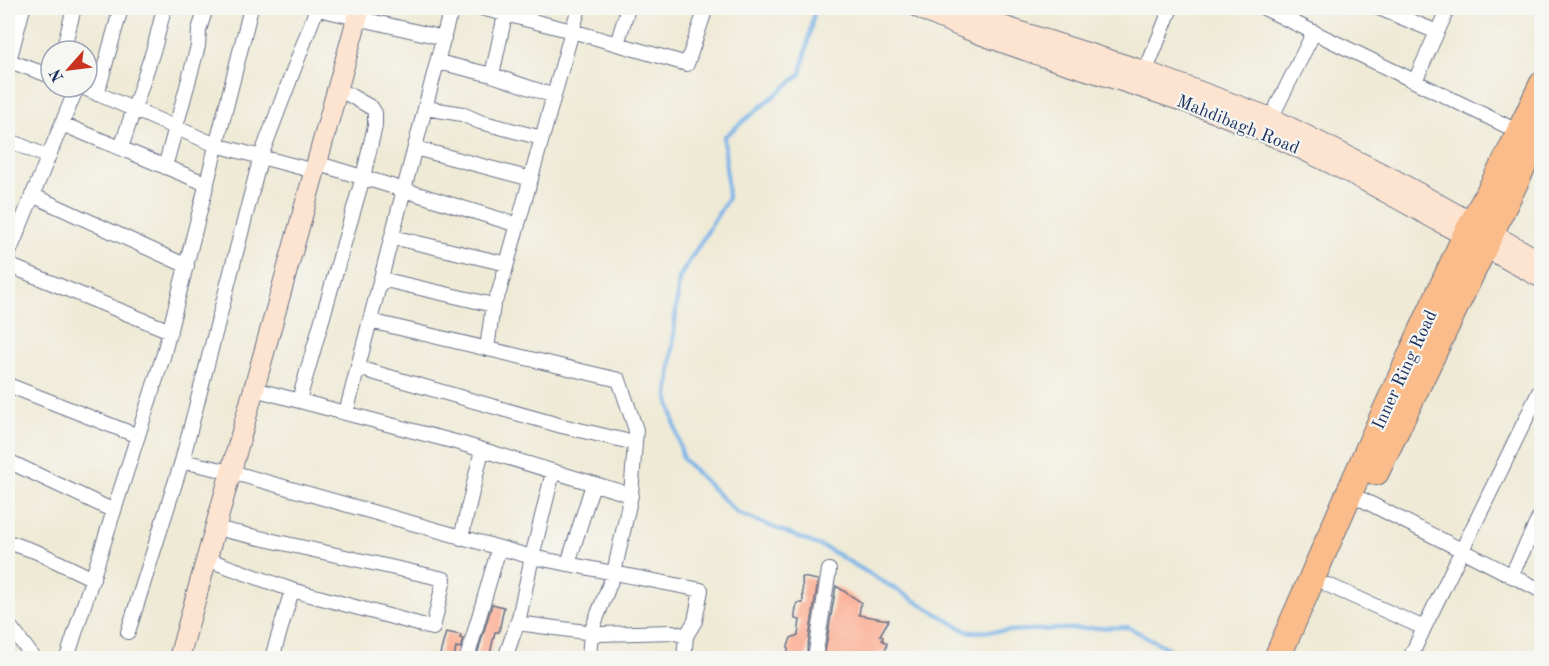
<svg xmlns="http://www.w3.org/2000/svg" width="1549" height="666" font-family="'Old Standard TT',serif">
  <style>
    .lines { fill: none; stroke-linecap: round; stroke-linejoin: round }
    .stream { stroke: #78b2e8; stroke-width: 4 }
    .building { fill: #fca98d }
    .street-casing { stroke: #657088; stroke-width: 16 }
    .secondary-casing { stroke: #657088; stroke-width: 22 }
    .highway-casing { stroke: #657088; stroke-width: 28 }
    .street { stroke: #fff; stroke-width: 14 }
    .secondary { stroke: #fde4d0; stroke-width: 20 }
    .highway { stroke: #f9bc8a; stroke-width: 26 }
    .labels { text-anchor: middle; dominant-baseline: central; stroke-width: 4.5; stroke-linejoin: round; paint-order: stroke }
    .street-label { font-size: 18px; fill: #1b2f5e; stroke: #f6f6f2 }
  </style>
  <rect width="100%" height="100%" fill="#f6f6f2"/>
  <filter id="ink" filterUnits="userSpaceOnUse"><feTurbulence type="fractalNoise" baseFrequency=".0167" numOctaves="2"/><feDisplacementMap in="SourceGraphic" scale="12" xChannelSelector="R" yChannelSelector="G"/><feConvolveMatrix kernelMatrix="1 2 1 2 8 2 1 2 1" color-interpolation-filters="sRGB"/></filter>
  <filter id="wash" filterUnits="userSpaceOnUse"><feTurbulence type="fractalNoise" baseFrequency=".008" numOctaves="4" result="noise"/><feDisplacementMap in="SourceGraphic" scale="24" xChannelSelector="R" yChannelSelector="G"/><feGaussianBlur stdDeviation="1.35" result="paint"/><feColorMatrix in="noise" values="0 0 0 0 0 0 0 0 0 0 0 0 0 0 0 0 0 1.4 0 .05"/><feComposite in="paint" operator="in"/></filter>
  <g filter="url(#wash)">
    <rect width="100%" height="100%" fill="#efead5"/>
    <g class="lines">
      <!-- stream -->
      <path class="stream" d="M815 8 801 74 724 137 728 198 679 278 668 397 683 459 737 513 828 549 968 632 1128 627 1177 653 1182 658"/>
    </g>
    <g id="blocks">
      <!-- building -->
      <path class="building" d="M802 577 818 580 806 658H795L788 657V646L791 638 798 635 800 620 795 619V614L797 603H803Z
        M836 586 861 602 859 615 889 620 880 635 883 637 882 640 887 643 885 652 878 653V658H824Z
        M492 604 504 607 499 632H495L489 658H476Z
        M446 632 461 635 460 638 463 639 461 648 456 647 454 658H439Z"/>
    </g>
  </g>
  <g filter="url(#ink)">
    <use href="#blocks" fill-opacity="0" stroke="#657088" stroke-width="1.5"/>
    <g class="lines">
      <!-- street casing -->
      <g class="street-casing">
        <path id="street" d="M23 8 9 61 51 76
          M314 8 444 38
          M317 8 261 156 182 461 231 472 532 557 519 618 505 658
          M579 8 572 31 687 64 706 8
          M1264 8 1519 132
          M1379 8 1437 32
          M617 44 628 8
          M63 51 74 8
          M438 62 492 75 554 96
          M492 75 505 15 509 8
          M1142 80 1171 8
          M1415 81 1448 8
          M82 87 216 145 314 171
          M97 94 121 8
          M426 108 462 114 480 122 542 138
          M1271 118 1314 32
          M62 124 207 184
          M8 140 48 157
          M121 148 155 45 164 8
          M415 148 531 179
          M316 163 518 225
          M165 167 198 46 199 30 206 8
          M32 195 187 266
          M392 237 507 264
          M8 255 77 87
          M8 265 170 331
          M381 279 493 305 499 292 572 31 481 8
          M370 321 619 380 636 430 631 495
          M487 349 493 305
          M358 368 562 426 635 443
          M8 385 138 436
          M254 389 463 444 631 495 614 573 591 632 589 658
          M299 400 363 177 375 126V113L372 108 337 88
          M346 413 448 20 455 8
          M8 461 114 511
          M553 472 532 557 701 590 695 621 686 636 684 658
          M1363 500 1542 591
          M215 528 444 579 433 628 292 590
          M461 538 482 450
          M8 542 37 552 93 579
          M206 559 292 590 272 658
          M568 564 593 484
          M1511 576 1542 512
          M1328 585 1424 628 1539 392 1542 393
          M517 623 601 634 672 632 686 636
          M8 624 34 658
          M128 632 182 461
          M67 658 163 357 251 8
          M467 658 499 548
          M815 658 829 570
          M1410 658 1424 628"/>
      </g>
      <!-- secondary casing -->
      <g class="secondary-casing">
        <path id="secondary" d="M919 8C959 28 1002 42 1045 57 1109 77 1173 96 1235 120 1342 162 1440 224 1542 278
          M955 8 999 25 1144 71 1271 118 1395 180 1542 262
          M179 658 360 8"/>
      </g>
      <!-- highway casing -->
      <g class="highway-casing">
        <path id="highway" d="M1376 472 1542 126
          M1277 658 1375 434 1465 237 1509 155 1542 85"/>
      </g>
      <!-- street -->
      <use href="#street" class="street"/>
      <!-- secondary -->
      <use href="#secondary" class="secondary"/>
      <!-- highway -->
      <use href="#highway" class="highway"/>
    </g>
  </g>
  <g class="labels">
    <!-- street labels -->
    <g class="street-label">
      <text transform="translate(1238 125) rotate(22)">Mahdibagh Road</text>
      <text transform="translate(1405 370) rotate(-65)">Inner Ring Road</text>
    </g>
  </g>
  <!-- margin -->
  <rect width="1549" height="666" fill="none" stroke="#f6f6f2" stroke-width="30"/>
  <!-- north arrow -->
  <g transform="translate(69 69) rotate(242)"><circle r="28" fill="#f6f6f2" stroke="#9ea6b7" stroke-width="1.5"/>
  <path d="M0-4.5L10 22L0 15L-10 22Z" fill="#c8321e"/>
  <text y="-9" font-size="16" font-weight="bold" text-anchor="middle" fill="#1b2f5e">N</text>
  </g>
</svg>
